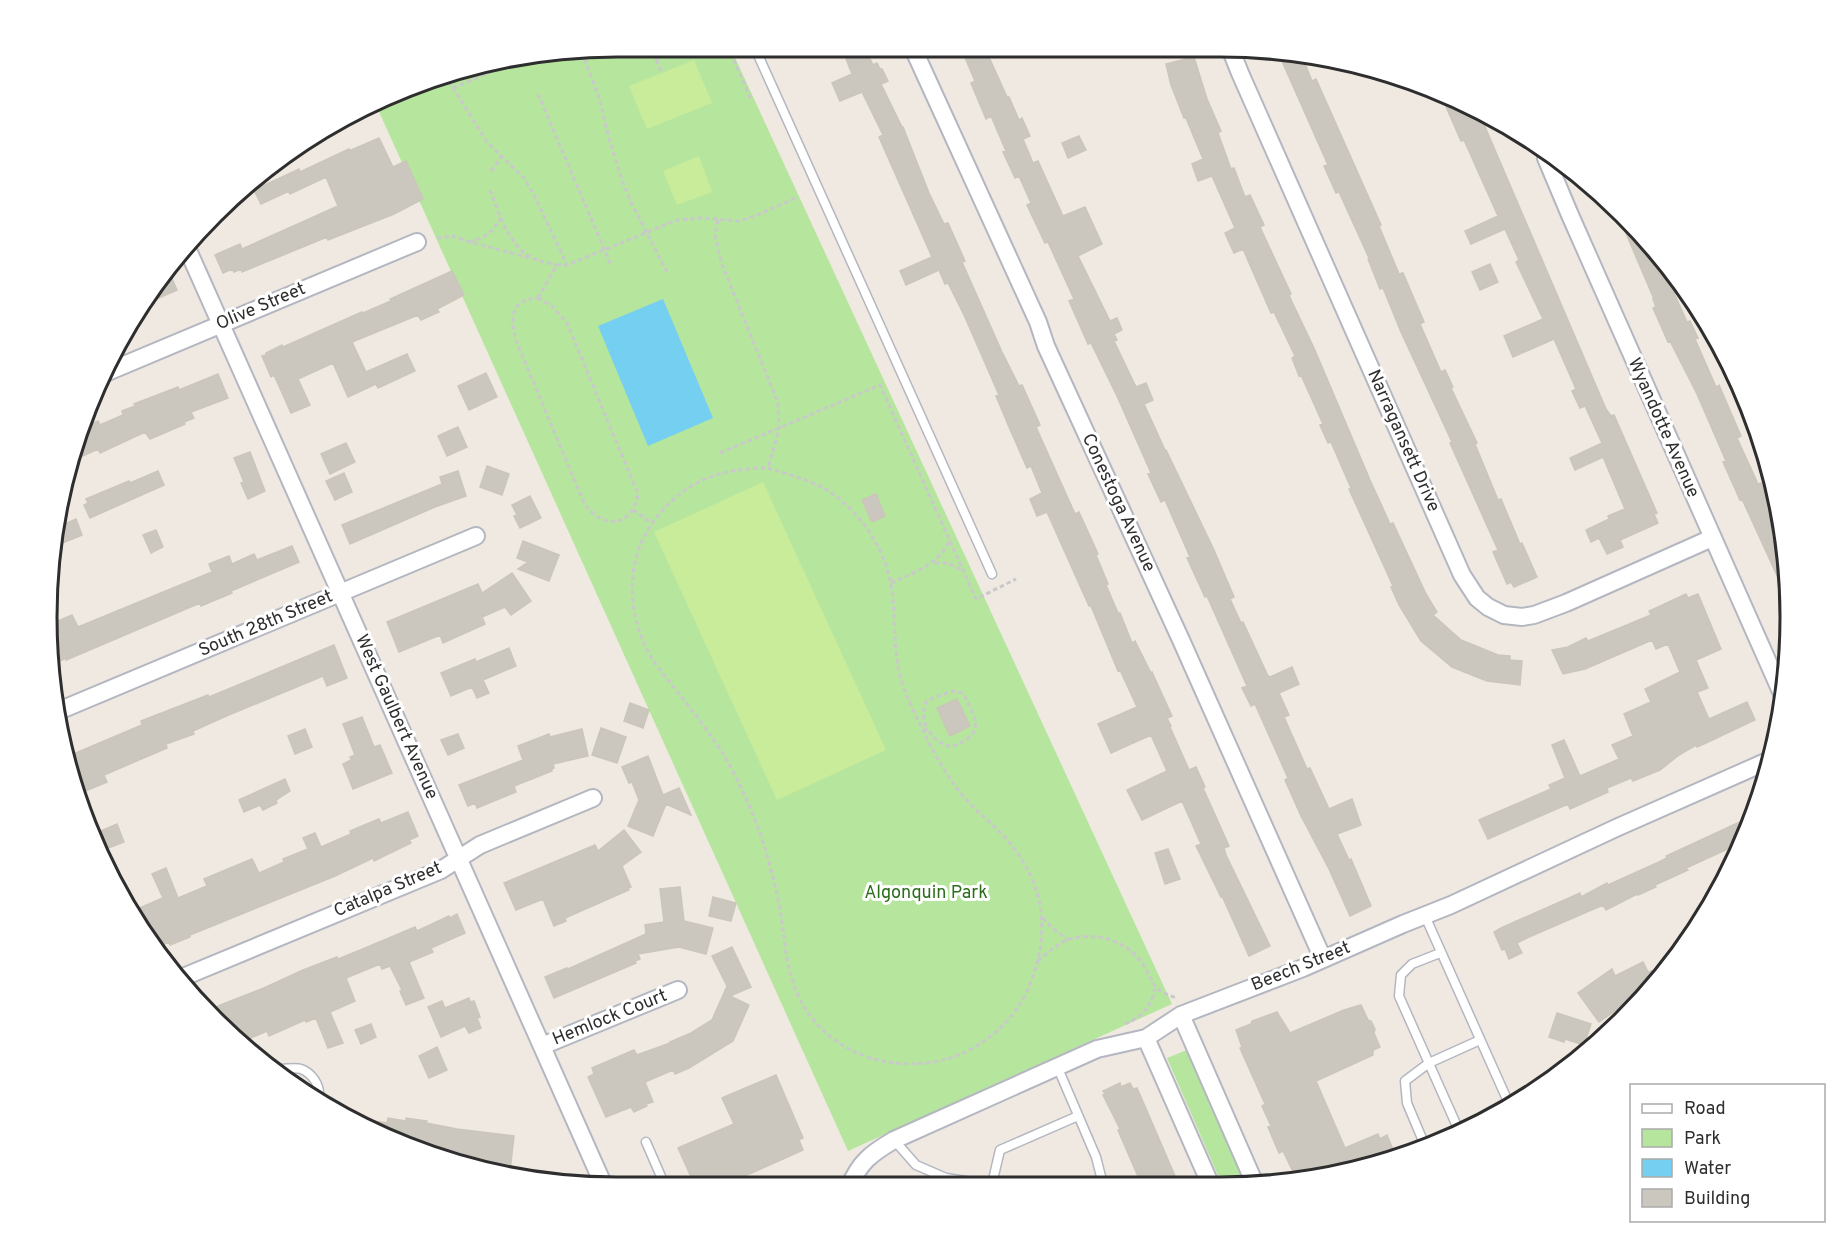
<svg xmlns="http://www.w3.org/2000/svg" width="1837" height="1234" font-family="Overpass,sans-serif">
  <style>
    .green { fill: #b6e59e }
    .pitch { fill: #c9ec9a }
    .water { fill: #75cff0 }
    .building { fill: #cbc7bf; stroke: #cbc5ba; stroke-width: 1.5 }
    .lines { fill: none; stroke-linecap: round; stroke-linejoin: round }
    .lane-casing { stroke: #b4b7c1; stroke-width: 11 }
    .street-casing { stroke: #b4b7c1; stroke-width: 20 }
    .path { stroke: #c9c9c9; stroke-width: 3; stroke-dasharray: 4.5 3; stroke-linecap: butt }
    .lane { stroke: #fff; stroke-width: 8 }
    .street { stroke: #fff; stroke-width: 16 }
    .labels { text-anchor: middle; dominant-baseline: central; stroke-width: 6; stroke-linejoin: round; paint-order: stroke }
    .street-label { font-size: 18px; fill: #2e2e2e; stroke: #fff }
    .park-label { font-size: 18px; fill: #2c6e1b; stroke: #fff }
    .rim { fill: none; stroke: #2e2e2e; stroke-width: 3 }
  </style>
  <rect width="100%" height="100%" fill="#efe9e1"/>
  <!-- green -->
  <path class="green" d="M617 47H730L1172 1004 848 1151 376 105 434 77Z
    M1192 1048 1251 1184 1223 1187 1167 1058Z"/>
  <!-- pitch -->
  <path class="pitch" d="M694 60 712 103 647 129 629 86Z
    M699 156 712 192 677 205 663 171Z
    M763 482 886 750 777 800 654 532Z"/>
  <!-- water -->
  <path class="water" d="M663 299 713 418 648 446 598 326Z"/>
  <!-- building -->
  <path class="building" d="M841 46H864L873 65 877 63 880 69H882L888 81 881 84 902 127H903L929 193 944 224 948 223 965 261 962 262 1002 352 1019 386 1022 385 1040 425 1036 427 1075 514 1079 512 1098 554 1096 555 1108 584 1106 585 1118 613H1120L1132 643 1135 641 1151 673 1152 672 1172 716 1167 718 1171 726 1170 727 1189 770 1196 767 1205 787 1203 788 1229 846 1224 848 1226 855 1270 946 1249 956 1222 896 1221 897 1196 846 1201 844 1182 801 1142 820 1127 790 1167 771 1151 735 1111 753 1098 724 1137 707 1120 670 1118 671 1091 606H1089L1047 512 1037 516 1030 499 1042 493 1031 466 1027 468 1009 427 996 396 999 395 964 315 948 283 945 284 939 270 906 285 900 271 932 257 879 137 883 135 862 92 840 101 832 83 852 74Z
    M960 46H984L1007 97H1009L1019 120 1022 118 1030 136 1023 139 1033 163 1038 161 1063 216 1085 207 1102 244 1078 256 1110 321 1117 318 1122 330 1114 334 1117 340 1114 341 1136 387 1146 383 1153 400 1144 404 1165 450H1166L1214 550 1234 597 1230 599 1241 623 1243 622 1268 676 1270 677 1292 667 1299 684 1279 693 1289 715 1284 717 1307 769 1310 768 1329 809 1352 799 1361 825 1337 834 1349 860 1351 859 1371 906 1350 916 1329 869 1301 816 1285 780 1288 778 1255 704 1251 706 1242 688 1247 686 1207 596 1205 597 1187 558 1190 557 1165 500 1161 502 1148 474 1151 473 1117 396 1091 343 1088 344 1069 301 1074 299 1048 242 1045 243 1027 205 1031 203 1019 176 1015 178 1003 152 1006 151 991 116 986 119 971 83 975 81Z
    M1278 52 1301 54 1312 81 1316 79 1381 225 1379 226 1399 274 1403 273 1424 322 1420 324 1441 372 1445 370 1453 387 1451 388 1477 443 1475 444 1498 500 1501 499 1520 544 1522 543 1537 577 1514 587 1511 582 1507 584 1493 552 1498 550 1450 443 1452 442 1401 332 1383 288 1380 289 1368 259 1369 258 1339 192 1336 193 1324 166 1328 165Z
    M1194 57 1207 99 1221 131 1218 133 1231 169 1234 168 1245 197 1250 195 1264 225 1260 227 1291 294 1289 295 1293 304 1314 348 1370 480 1390 524 1393 523 1426 594 1437 612 1433 615 1461 640 1498 655 1510 656V660L1522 661 1520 685 1487 681 1452 667 1421 641 1399 605 1391 587 1393 586 1363 520 1349 489 1351 488 1331 442 1328 443 1320 425 1323 424 1301 375 1299 376 1292 358 1295 356 1274 312 1271 313 1243 249 1234 253 1225 233 1235 228 1212 176 1198 181 1192 164 1203 159 1186 118H1184L1171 85 1166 64Z
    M1441 95 1477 108 1606 409 1611 416 1614 415 1657 513 1654 514 1658 523 1620 540 1623 547 1607 554 1599 538 1591 542 1586 530 1609 519 1608 516 1625 509 1603 457 1575 470 1570 458 1602 443 1585 406 1580 408 1572 391 1576 389 1554 339 1513 357 1504 336 1543 319 1516 262 1519 260 1505 229 1471 244 1465 231 1498 216 1464 140 1461 141Z
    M1079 136 1086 150 1068 158 1062 143Z
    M379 138 393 167 406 161 423 199 394 214 328 240 327 237 242 272 241 269 234 272 232 269 223 273 215 255 240 244 242 249 338 206 326 177 290 194 289 191 261 204 254 190 299 169 300 172 349 149V151Z
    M1617 209 1623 213 1672 273 1666 275 1687 322 1690 321 1698 338 1695 339 1716 387 1719 385 1741 436 1737 438 1758 484 1761 483 1782 532 1788 592 1785 593 1742 499 1740 500 1723 462 1726 461 1697 394 1670 341 1668 342 1653 308 1656 307 1653 299H1654L1616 210Z
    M1490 264 1498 282 1480 290 1472 272Z
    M167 267 177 290 145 304 165 269Z
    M452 271 464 295 437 309 439 312 421 320 418 315 352 342 366 372 407 354 415 371 378 388 376 384 348 397 333 363 298 379 310 405 291 413 274 375 271 377 262 356 266 355V353L282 345 283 347 362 312 363 313 391 301 390 299Z
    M486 373 497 397 469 410 458 386Z
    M218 374 228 398 191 412 194 418 184 422 185 424 150 439 145 432 100 453 98 449 76 459 83 428 98 421 100 425 123 415 122 411 135 406 134 404 178 387 179 390Z
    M458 427 467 447 447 456 438 436Z
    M346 443 355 462 330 474 321 454Z
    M250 452 265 491 248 499 241 483 244 482 234 458Z
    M487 466 509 474 502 495 480 487Z
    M158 471 164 485 90 518 84 505 88 503 86 499 129 481 130 483Z
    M458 471 466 496 435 507 350 544 342 525 442 484 440 477Z
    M344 473 352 492 335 500 326 481Z
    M876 494 885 516 872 522 862 500Z
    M530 496 541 518 520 528 514 516 517 515 512 505Z
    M76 519 82 535 55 546 60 526Z
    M156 530 163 547 151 553 143 535Z
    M523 541 559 555 549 581 518 569 528 562 517 558Z
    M292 546 299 562 231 591 232 593 201 606 200 603 66 660V658L53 664 51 624 72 615 78 627 212 572 209 564 229 556 232 564 254 554 257 560Z
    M512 573 531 601 511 615 505 607 482 617 485 624 443 643 440 635 399 652 387 622 478 584 482 593Z
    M1686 594 1688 598 1698 594 1721 649 1696 660 1708 688 1697 692 1709 719 1747 702 1755 720 1706 743 1697 747 1696 745 1679 755 1660 770 1633 781 1631 778 1607 788 1608 792 1570 809 1568 804 1488 839 1479 820 1551 789 1549 785 1565 778 1552 745 1564 740 1580 776 1619 759 1612 745 1633 736 1624 714 1651 702 1645 689 1680 672 1668 644 1656 649 1652 640 1585 669 1563 674 1552 650 1568 647 1586 638 1588 641 1622 627 1651 615 1649 611Z
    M334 645 347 678 327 686 323 676 224 717 193 731 194 734 166 744 167 748 104 775 107 782 83 792 75 774 78 772 71 755 142 725 141 721 208 695 209 697Z
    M509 648 516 666 483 680 489 693 477 698 472 687 451 696 441 673 475 659 476 662Z
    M957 699 970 726 950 736 937 708Z
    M630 703 649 710 643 728 624 721Z
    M362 717 374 747 380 745 392 773 353 789 343 764 351 760 350 757 355 755 343 724Z
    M601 728 626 737 617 763 592 755Z
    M305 729 312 747 295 754 288 736Z
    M582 729 588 756 553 764 554 768 552 769V771L514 786 516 792 477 808 475 803 468 806 459 785 523 760 518 746 549 734 550 737Z
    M458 734 464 748 448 755 441 740Z
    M648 756 663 795 679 788 691 815 666 804 653 836 628 826 639 800 632 782 629 783 622 767Z
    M285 779 290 791 276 800 277 803 263 810 260 805 244 812 239 800Z
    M408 812 418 836 409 840 411 843 374 861 373 858 335 876 190 935V937L170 945 169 942 157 947 134 916 137 915 135 910 163 898 152 874 166 868 178 898 207 886 204 879 252 859 259 873 284 862 283 859 308 849 303 838 315 833 321 847 351 834 350 831 379 819 381 823Z
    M1744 820 1749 830 1738 852 1735 846 1732 847 1686 868 1688 870 1655 885 1656 887 1638 895 1637 894 1606 910 1603 905 1529 937 1517 943 1522 953 1509 959 1505 949 1502 950 1494 932 1501 928 1580 893 1581 897 1607 883 1608 885 1659 862 1667 858 1666 856Z
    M117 824 124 842 108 848 101 831Z
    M624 830 641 852 622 866 631 887 628 888 629 890 565 918 566 921 554 926 543 899 516 910 504 883 595 845 598 851Z
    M1168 849 1180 879 1165 884 1155 853Z
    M680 887 684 921 713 928 706 954 679 947 638 954 640 959 635 961 636 963 554 998 545 977 567 968 568 969 646 934 645 925 664 922 660 889Z
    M713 897 736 903 731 921 709 916Z
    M457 914 465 933 431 948 433 952 409 962 424 998 406 1005 400 991 402 990 390 966 382 969 380 964 346 978 355 1001 330 1012 343 1043 328 1048 316 1018 306 1022 305 1020 269 1036 267 1031 246 1040 242 1030 233 1034 214 1021 210 1010 223 1004 264 988 303 970 337 957 338 959 358 951 415 927 417 931 449 916 450 918Z
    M732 947 751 987 730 996 749 1005 733 1041 689 1068 675 1074 673 1070 645 1082 653 1102 646 1104 647 1106 634 1112 631 1107 606 1117 588 1077 594 1074 592 1068 634 1050 637 1055 670 1043V1042L691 1033 712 1020 727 986 712 956Z
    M1643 962 1648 972 1652 971 1656 981 1640 1000 1638 995 1599 1022 1578 993 1612 969 1615 976Z
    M469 998 470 1002 474 1001 480 1017 477 1018 481 1028 469 1033 465 1026 441 1037 428 1007 442 1001 445 1008Z
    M1361 1005 1368 1020 1371 1021 1375 1029 1374 1033 1380 1047 1373 1050V1055L1316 1081 1345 1148 1378 1134 1380 1139 1387 1135 1396 1157 1332 1176 1297 1180 1283 1151 1279 1153 1268 1127 1271 1126 1262 1106 1265 1104 1240 1048 1242 1047 1236 1030 1251 1024 1252 1021 1277 1012 1290 1033 1344 1010Z
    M1557 1013 1591 1024 1584 1045 1565 1039 1564 1042 1549 1037Z
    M371 1024 376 1037 361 1044 355 1030Z
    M437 1047 447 1070 429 1078 419 1056Z
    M776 1075 803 1138 799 1140 803 1150 718 1188H696L678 1148 734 1124 722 1098Z
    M1120 1083 1121 1087 1130 1083 1133 1089 1137 1088 1178 1183 1168 1188H1143L1118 1130 1120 1129 1103 1095 1105 1094 1103 1091Z
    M355 1118 387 1123 388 1118 406 1121V1118L427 1121 426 1123 457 1129 514 1136 510 1171 479 1167 364 1129 355 1121Z"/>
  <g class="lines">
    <!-- lane casing -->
    <g class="lane-casing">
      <path id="lane" d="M754 46 992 574
        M1425 916 1510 1106
        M1440 953 1412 964 1401 975 1399 996 1460 1133
        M1057 1066 1096 1157 1104 1188
        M281 1069C287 1069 296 1067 301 1069 312 1073 320 1085 319 1096
        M894 1140 916 1165 946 1178 1013 1188
        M646 1142 666 1188
        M1426 1148 1407 1103 1405 1081 1429 1063 1480 1040
        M992 1184 1000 1150 1078 1116
        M816 1188 826 1185 849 1187"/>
    </g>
    <!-- street casing -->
    <g class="street-casing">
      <path id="street" d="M912 46 1038 322 1046 346 1181 640 1323 959
        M1230 48 1240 73 1462 575 1477 598 1488 607 1504 615 1522 617 1534 615 1566 603 1712 538
        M1546 158 1570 215 1783 696
        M187 248 604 1186
        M105 373 417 242
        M56 712 476 536
        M181 978 441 870 480 845 593 798
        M1181 1015 1255 1184
        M1146 1038 1212 1188
        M542 1046 678 990
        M849 1188C859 1162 872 1153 894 1140L1097 1049 1146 1038 1181 1015 1303 968 1403 924 1451 905 1616 828 1770 760"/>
    </g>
    <!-- path -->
    <path class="path" d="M649 46 656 60 684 46
      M711 46 720 49 731 56
      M728 46 751 100
      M582 52 599 98 609 138 623 183 630 200 667 272
      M656 60 662 72
      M445 75 487 142 524 178 534 195 567 265 677 220 702 218 739 221 755 216 796 198
      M453 88 509 64
      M538 94 611 265
      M491 171 502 156
      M490 190C500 215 508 246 534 259 541 262 549 263 557 265
      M501 217C493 232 486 237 470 242L530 258
      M718 220 715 235 721 262 778 403 779 429 768 468
      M437 238 452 236 470 242
      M538 298 552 306 567 323 638 494C632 528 603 530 584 503L517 343C510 321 509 299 538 298Z
      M538 298 557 265H567
      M720 453 880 385 976 599 1016 579
      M768 468C788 474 809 480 827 490 859 510 885 548 891 585 896 614 893 643 899 672 905 695 916 716 926 737 937 759 948 778 964 797 977 813 995 825 1008 841 1048 887 1051 942 1025 995 1010 1025 979 1050 947 1059 897 1072 845 1059 812 1018 783 982 787 941 778 899 772 871 764 842 753 815 742 789 730 762 713 739 701 722 688 705 675 689 667 678 658 669 651 657 626 614 624 557 657 517 686 480 722 468 768 468Z
      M633 510 652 523
      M935 563H948L962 570
      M891 583C915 572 939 565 950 539
      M923 731 927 729 937 741 950 747C970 740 982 732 972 711 969 705 967 699 962 693L953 691 927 700C922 711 923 719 927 729
      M1043 918 1051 927 1068 940
      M1038 961C1045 955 1053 948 1061 943 1085 930 1120 937 1138 958 1156 978 1146 990 1178 998
      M1125 1024C1144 1015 1149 1009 1155 989"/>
    <!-- lane -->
    <use href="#lane" class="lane"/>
    <!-- street -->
    <use href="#street" class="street"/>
  </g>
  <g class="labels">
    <!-- street labels -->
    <g class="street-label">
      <text transform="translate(261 307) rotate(-23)">Olive Street</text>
      <text transform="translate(1663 428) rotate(66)">Wyandotte Avenue</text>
      <text transform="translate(1403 441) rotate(66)">Narragansett Drive</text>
      <text transform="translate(1118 503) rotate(65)">Conestoga Avenue</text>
      <text transform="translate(266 624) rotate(-23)">South 28th Street</text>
      <text transform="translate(396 717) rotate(66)">West Gaulbert Avenue</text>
      <text transform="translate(388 890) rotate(-23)">Catalpa Street</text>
      <text transform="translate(1301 967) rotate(-22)">Beech Street</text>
      <text transform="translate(610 1018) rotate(-22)">Hemlock Court</text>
    </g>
    <!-- park labels -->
    <g class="park-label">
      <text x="926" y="893">Algonquin Park</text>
    </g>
  </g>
  <!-- crop -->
  <path d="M0 0H1837V1234H0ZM617 57H1220A560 560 0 0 1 1780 617V617A560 560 0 0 1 1220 1177H617A560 560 0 0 1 57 617V617A560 560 0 0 1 617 57Z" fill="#fff" fill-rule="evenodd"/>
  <path class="rim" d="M617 57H1220A560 560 0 0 1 1780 617V617A560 560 0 0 1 1220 1177H617A560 560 0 0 1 57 617V617A560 560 0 0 1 617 57Z"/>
  <!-- legend -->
  <rect x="1630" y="1084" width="195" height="138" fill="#ffffff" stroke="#ababab" stroke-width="1.5"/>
  <rect x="1642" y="1104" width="30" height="9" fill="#ffffff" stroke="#ababab" stroke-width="1.5"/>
  <text x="1684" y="1114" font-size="18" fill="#2e2e2e">Road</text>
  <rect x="1642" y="1129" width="30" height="18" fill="#b6e59e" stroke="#ababab" stroke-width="1.5"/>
  <text x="1684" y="1144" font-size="18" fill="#2e2e2e">Park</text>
  <rect x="1642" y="1159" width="30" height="18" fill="#75cff0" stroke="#ababab" stroke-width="1.5"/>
  <text x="1684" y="1174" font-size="18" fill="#2e2e2e">Water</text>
  <rect x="1642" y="1189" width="30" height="18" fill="#cbc7bf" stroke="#ababab" stroke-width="1.5"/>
  <text x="1684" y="1204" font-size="18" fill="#2e2e2e">Building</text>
</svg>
